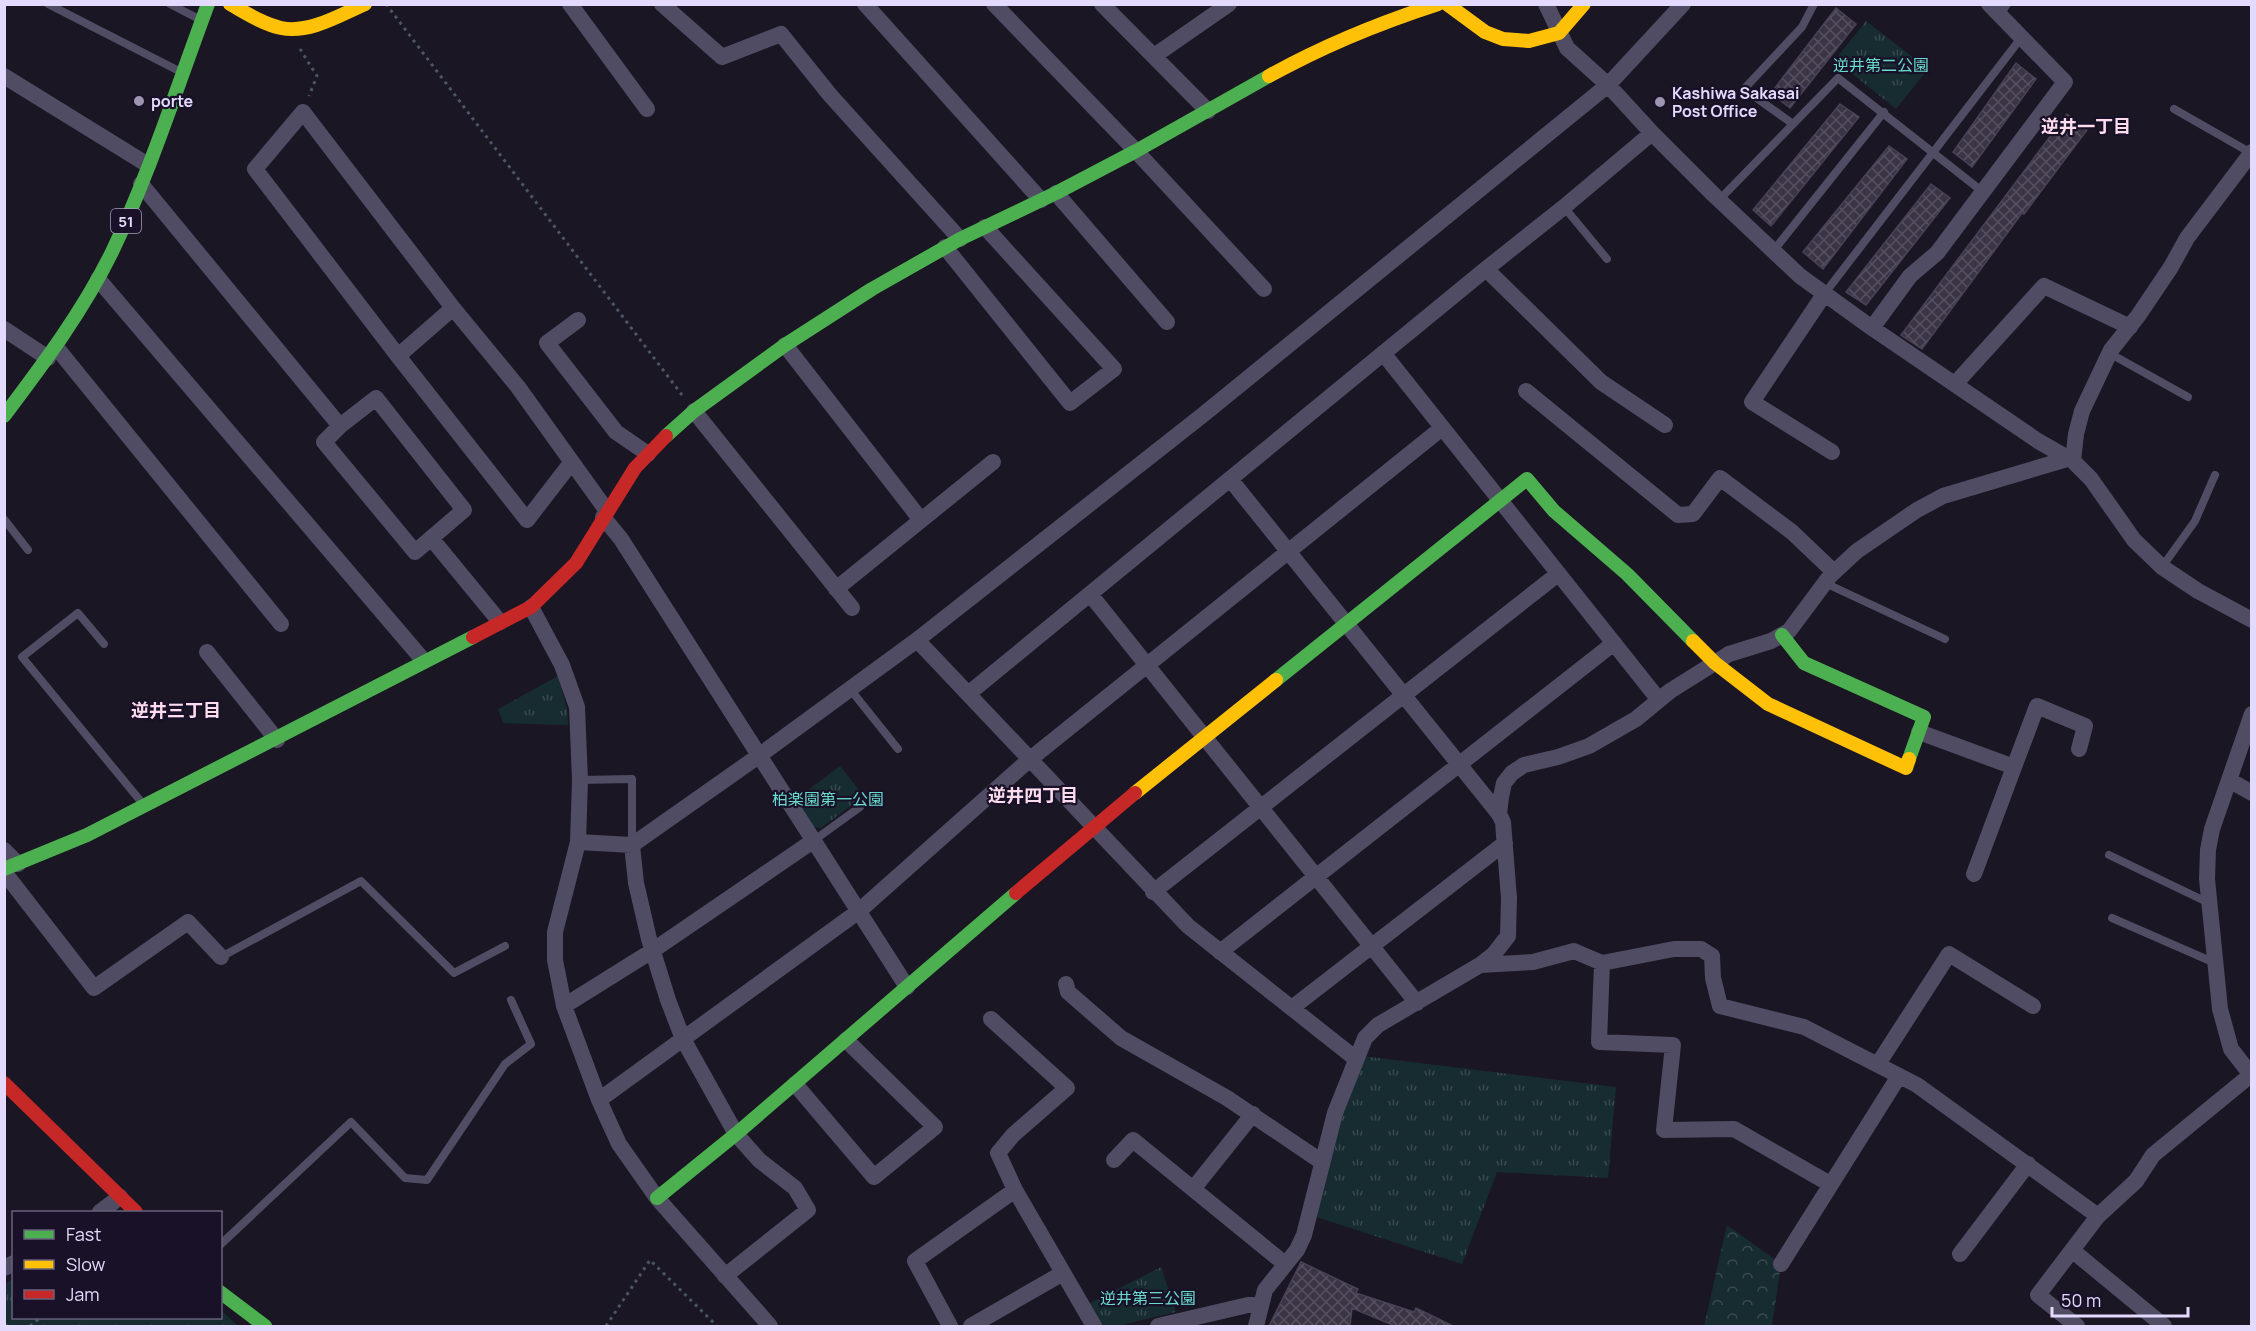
<svg xmlns="http://www.w3.org/2000/svg" width="2256" height="1331" font-family="Manrope,'Noto Sans JP',sans-serif">
  <style>
    .forest { fill: url(#forest-crowns) }
    .park { fill: url(#park-tufts) }
    .building { fill: url(#building-cross-hatch); stroke: #484256; stroke-width: 1.5 }
    .lines { fill: none; stroke-linecap: round; stroke-linejoin: round }
    .path { stroke: #4c5564; stroke-width: 3; stroke-dasharray: 3 4.5; stroke-linecap: butt }
    .lane { stroke: #504c63; stroke-width: 8 }
    .street { stroke: #504c63; stroke-width: 16 }
    .fast { stroke: #4caf50; stroke-width: 14 }
    .slow { stroke: #ffc107; stroke-width: 14 }
    .jam { stroke: #c62828; stroke-width: 14 }
    .poi-dot { fill: #9d95b1; stroke: #181128; stroke-width: 2 }
    .labels { text-anchor: middle; dominant-baseline: central; stroke-width: 4.5; stroke-linejoin: round; paint-order: stroke }
    .shield { fill: #181128; stroke: #a69ebd; stroke-width: 1.5 }
    .shield-label { font-size: 15px; font-weight: bold; fill: #e3dafd }
    .park-label { font-size: 16px; fill: #69dbcd; stroke: #181128 }
    .poi-label { font-size: 16px; font-weight: bold; fill: #e3dafd; stroke: #181128; text-anchor: start }
    .neighbourhood-label { font-size: 18px; font-weight: bold; fill: #fddced; stroke: #181128 }
  </style>
  <defs>
    <pattern id="forest-crowns" width="20" height="18" patternUnits="userSpaceOnUse" patternTransform="scale(1.5)"><rect width="20" height="18" fill="#162c30"/><path d="M2 6a3 3 0 1 1 6 0M12 15a3 3 0 1 1 6 0" fill="none" stroke="#384a4f"/></pattern>
    <pattern id="park-tufts" width="24" height="20" patternUnits="userSpaceOnUse" patternTransform="scale(1.5)"><rect width="24" height="20" fill="#162c30"/><path d="M3 7l-1-3M5 7V3M7 7l1-3M15 17l-1-3M17 17v-4M19 17l1-3" fill="none" stroke="#384a4f"/></pattern>
    <pattern id="building-cross-hatch" width="8" height="8" patternUnits="userSpaceOnUse" patternTransform="scale(1.5)"><rect width="8" height="8" fill="#3a3444"/><path d="M0 0l8 8M0 8l8-8" fill="none" stroke="#565160"/></pattern>
  </defs>
  <rect width="100%" height="100%" fill="#1a1623"/>
  <!-- forest -->
  <path class="forest" d="M1727 1225 1781 1264 1772 1326H1704Z"/>
  <!-- park -->
  <path class="park" d="M1866 21 1928 69 1896 109 1835 60Z
    M558 676 567 709 568 725 503 723 498 709Z
    M840 766 864 796 821 828 814 827 796 799Z
    M1362 1056 1616 1087 1608 1178 1497 1172 1462 1264 1316 1217 1340 1111Z
    M1161 1267 1176 1312 1117 1326 1100 1325 1088 1304Z
    M13 1279 14 1318H220L221 1310 238 1326H5V1284Z"/>
  <!-- building -->
  <path class="building" d="M1836 8 1856 24 1790 108 1771 93Z
    M2016 63 2036 79 1972 167 1953 152Z
    M1840 104 1859 117 1771 226 1753 210Z
    M2067 114 2087 130 2024 214 2022 213 1922 349 1901 335Z
    M1889 146 1907 159 1823 269 1803 252Z
    M1931 184 1950 198 1866 305 1846 292Z
    M1301 1262 1358 1289 1356 1293 1414 1312 1416 1308 1453 1326H1395L1352 1308 1350 1326H1269Z"/>
  <g class="lines">
    <!-- path -->
    <path class="path" d="M386 4 682 395
      M300 49 317 76 309 96
      M4 1325 8 1326
      M30 1326 40 1318
      M606 1326 650 1260 717 1326"/>
    <!-- lane -->
    <path class="lane" d="M48 4 179 71
      M170 4 199 19
      M2000 15 2007 4
      M2174 109 2251 153
      M1793 124 1744 89 1802 27 1814 4
      M1720 199 1838 78 1983 192
      M1564 207 1607 259
      M1774 250 1884 112
      M1825 293 2021 38
      M2109 353 2188 397
      M4 519 28 550
      M2162 567 2195 521 2215 475
      M1825 583 1945 639
      M104 644 78 613 22 657 143 804
      M850 689 898 749
      M580 780 632 779V845
      M813 841 860 807
      M2109 855 2209 903
      M2112 918 2215 963
      M221 957 361 881 454 973 505 946
      M220 1245 351 1122 405 1178 427 1180 505 1064 531 1044 511 1000"/>
    <!-- street -->
    <path class="street" d="M570 4 647 109
      M662 4 722 57 781 34 830 95 960 239
      M865 4 1041 200
      M994 4 1136 151 1264 289
      M1102 4 1208 111
      M1546 4 1567 48 1608 85 1652 133 1715 196 1800 276 1872 328 2038 441 2073 461 2091 479 2134 540 2162 567 2198 591 2252 620
      M1154 56 1229 4
      M4 76 148 165
      M141 184 340 426
      M1056 193 1167 322
      M945 247 1070 403 1114 369 985 227
      M1486 269 1601 382 1665 425
      M98 279 424 661
      M1825 293 1752 402 1832 452
      M578 320 547 343 616 432 648 454
      M1872 328 1910 276 1937 253 2065 82 1989 4
      M4 329 48 358
      M785 345 921 520
      M56 347 281 624
      M1383 353 1659 700
      M398 356 453 308
      M1955 384 2044 286 2130 327
      M1526 391 1678 515 1693 514 1720 478 1792 532 1834 572
      M376 398 464 510 415 552 324 442 340 426Z
      M694 411 852 608
      M2073 461 2076 434 2082 411 2111 350 2138 316 2171 267 2187 238 2252 152
      M571 463 527 520 398 356 255 169 303 112 453 308 518 387 607 511
      M1230 479 1499 814
      M603 517 621 539 907 987
      M431 538 500 622
      M836 589 993 462
      M1090 594 1417 1003
      M531 607 562 665 577 707 580 780 578 842 555 932V960L564 1006 599 1100 619 1144 657 1198 770 1326
      M917 640 1188 926 1356 1059
      M207 652 277 740
      M968 694 1486 269 1564 207 1652 133
      M2252 714 2212 829 2208 850 2207 879 2220 1009 2231 1049 2252 1076
      M1919 732 2014 767 2037 706 2085 726 2079 749
      M2229 780 2252 793
      M578 842 632 845 760 755 917 640 1204 414 1608 85 1683 4
      M632 845 636 883 649 939 668 1000 683 1039 736 1134 759 1160 795 1188 808 1210 725 1276
      M4 850 18 864
      M4 872 94 988 188 922 221 957
      M1974 874 2014 767
      M1153 892 1558 574
      M1220 952 1614 643
      M1602 963 1599 1042 1673 1045 1664 1130 1734 1129 1830 1184
      M1480 965 1533 962 1574 951 1602 963 1674 949H1701L1712 956 1713 978 1720 1006 1804 1027 1917 1085 2098 1216
      M1066 984 1068 992 1121 1038 1227 1098 1322 1162
      M564 1006 652 951 813 841
      M1293 1007 1505 843
      M991 1019 1067 1088 1013 1135 998 1153 1015 1190
      M1878 1064 1949 954 2033 1006
      M795 1084 874 1177 935 1127 846 1040
      M599 1100 859 911 1029 760 1442 428
      M1114 1160 1133 1140 1285 1264
      M1193 1189 1253 1114
      M100 1212 120 1197
      M2073 1251 2164 1326
      M1960 1254 2028 1164
      M1781 1264 1899 1076
      M4 1268 14 1263
      M950 1326 915 1261 1015 1190 1094 1326
      M971 1326 1063 1273
      M1158 1326 1248 1305H1260
      M1256 1326 1265 1290 1297 1250 1304 1235 1335 1113 1365 1038 1378 1025 1480 965 1494 954 1508 936 1509 898 1503 822 1499 814 1501 797 1504 783 1512 773 1524 765 1558 757 1589 746 1636 719 1670 691 1729 654 1771 641 1789 631 1830 576 1857 551 1917 510 1943 496 2067 459
      M2077 1326 2038 1295 2098 1216 2136 1181 2153 1155 2252 1074"/>
    <!-- fast -->
    <path class="fast" d="M4 416C44 363 83 311 112 252 150 172 177 87 208 4
      M666 436 694 411 785 345 872 289 960 239 1056 193 1136 151 1269 76
      M1782 635 1804 663 1924 717 1909 759
      M1276 680 1527 479 1554 511 1627 574 1693 641
      M4 869 87 835 473 637
      M657 1198 736 1134 1016 893
      M220 1292 265 1326"/>
    <!-- slow -->
    <path class="slow" d="M230 4C246 13 263 24 281 28 309 34 340 15 365 4
      M1447 4 1485 32 1503 39 1529 41 1559 33 1584 4
      M1269 76C1323 46 1379 23 1438 4
      M1693 641 1715 663 1768 704 1906 768 1909 759
      M1135 793 1276 680"/>
    <!-- jam -->
    <path class="jam" d="M473 637 531 607 576 563 635 468 666 436
      M1016 893 1135 793
      M4 1083 136 1212"/>
  </g>
  <!-- markers -->
  <g class="poi-dot">
    <circle cx="139" cy="101" r="6"/>
    <circle cx="1660" cy="102" r="6"/>
  </g>
  <g class="labels">
    <!-- shield labels -->
    <rect class="shield" x="111" y="209" width="30" height="24" rx="4.5"/>
    <g class="shield-label">
      <text x="126" y="221">51</text>
    </g>
    <!-- park labels -->
    <g class="park-label">
      <text x="1881" y="65">逆井第二公園</text>
      <text x="828" y="799">柏楽園第一公園</text>
      <text x="1148" y="1298">逆井第三公園</text>
    </g>
    <!-- poi labels -->
    <g class="poi-label">
      <text x="1672" y="93">Kashiwa Sakasai<tspan x="1672" dy="18">Post Office</tspan></text>
      <text x="151" y="101">porte</text>
    </g>
    <!-- neighbourhood labels -->
    <g class="neighbourhood-label">
      <text x="2086" y="126">逆井一丁目</text>
      <text x="176" y="710">逆井三丁目</text>
      <text x="1033" y="795">逆井四丁目</text>
    </g>
  </g>
  <!-- border -->
  <rect width="2256" height="1331" fill="none" stroke="#e3dafd" stroke-width="12"/>
  <!-- legend -->
  <rect x="12" y="1211" width="210" height="108" fill="#181128" stroke="#69617d" stroke-width="1.5"/>
  <rect x="24" y="1230" width="30" height="9" fill="#4caf50" stroke="#69617d" stroke-width="1.5"/>
  <text x="66" y="1241" font-size="18" fill="#e3dafd">Fast</text>
  <rect x="24" y="1260" width="30" height="9" fill="#ffc107" stroke="#69617d" stroke-width="1.5"/>
  <text x="66" y="1271" font-size="18" fill="#e3dafd">Slow</text>
  <rect x="24" y="1290" width="30" height="9" fill="#c62828" stroke="#69617d" stroke-width="1.5"/>
  <text x="66" y="1301" font-size="18" fill="#e3dafd">Jam</text>
  <!-- scale -->
  <path d="M2052 1307v9h136v-9" fill="none" stroke="#e3dafd" stroke-width="3"/>
  <text x="2061" y="1307" font-size="18" fill="#e3dafd" stroke="#181128" stroke-width="4.5" paint-order="stroke">50 m</text>
</svg>
